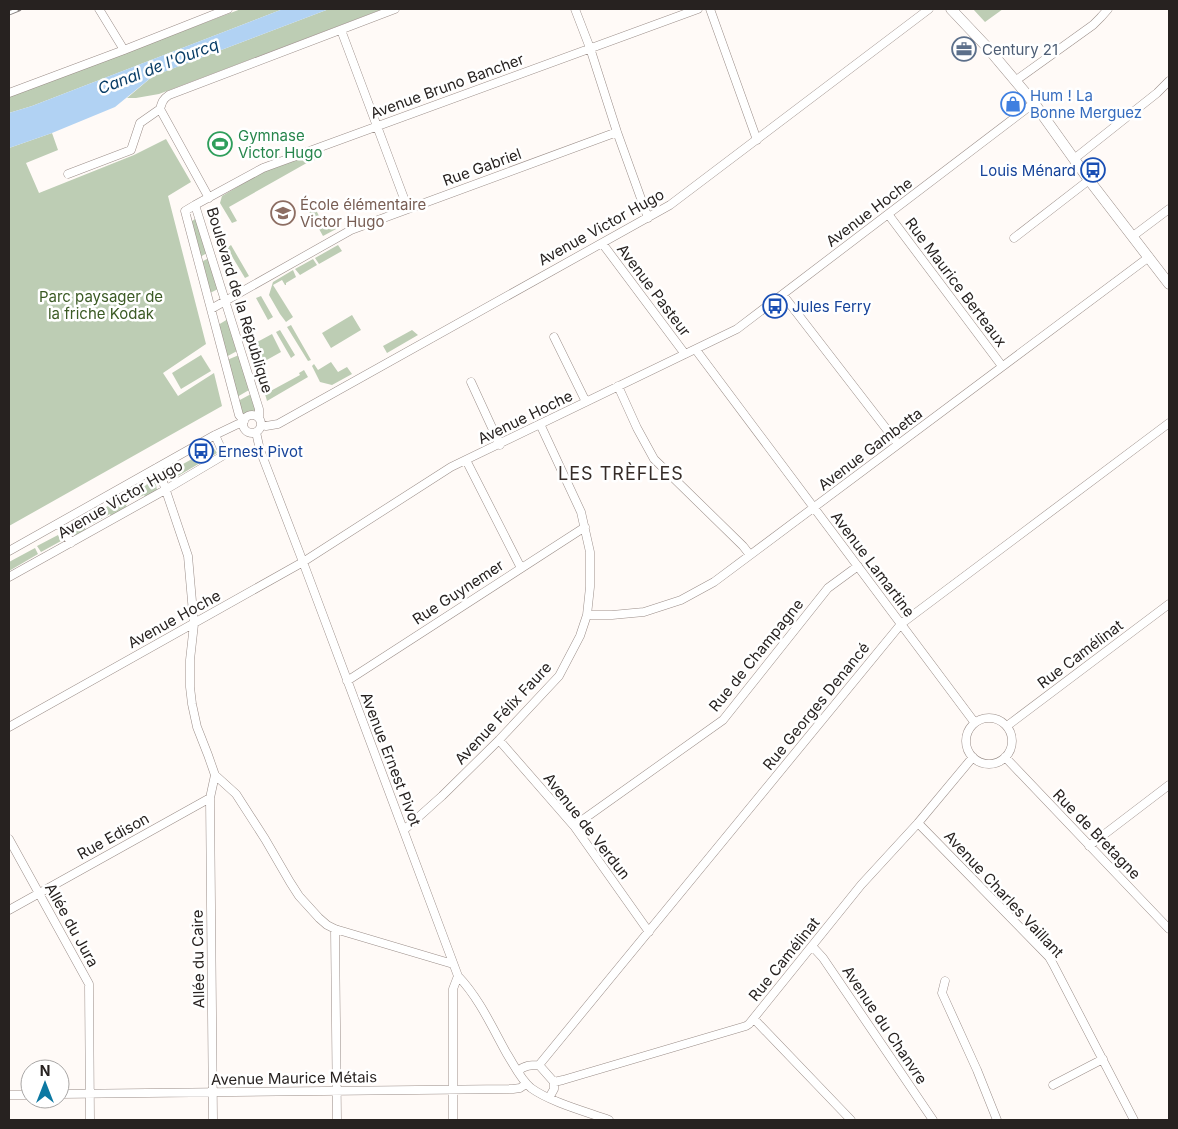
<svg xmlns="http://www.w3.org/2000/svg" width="1178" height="1129" font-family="Inter,sans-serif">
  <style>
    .green { fill: #bdcdb4 }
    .water { fill: #b1d2f3 }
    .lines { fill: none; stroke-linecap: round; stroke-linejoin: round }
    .minor-casing { stroke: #9b8e89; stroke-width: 9 }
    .tertiary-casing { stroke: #9b8e89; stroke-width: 11 }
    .minor { stroke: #fff; stroke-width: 8 }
    .tertiary { stroke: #fff; stroke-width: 10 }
    .rail-casing { stroke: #878280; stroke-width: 5 }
    .rail { stroke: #fff; stroke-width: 3; stroke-dasharray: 9; stroke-linecap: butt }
    .labels { text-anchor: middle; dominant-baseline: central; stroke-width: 5; stroke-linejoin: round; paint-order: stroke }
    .service-label { font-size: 15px; fill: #4e5e75; stroke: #fff; text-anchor: start }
    .street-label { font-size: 15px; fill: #272220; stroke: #fff }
    .shop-label { font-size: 15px; fill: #366cbe; stroke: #fff; text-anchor: start }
    .leisure-label { font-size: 15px; fill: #27864d; stroke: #fff; text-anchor: start }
    .transit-label { font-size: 15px; fill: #164399; stroke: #fff; text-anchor: start }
    .education-label { font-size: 15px; fill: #785e54; stroke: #fff; text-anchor: start }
    .park-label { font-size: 15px; fill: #3b5a24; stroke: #fff }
    .water-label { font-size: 16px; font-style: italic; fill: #093d66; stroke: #fff }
    .quarter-label { font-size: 18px; letter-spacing: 1px; fill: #362c28; stroke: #fff }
  </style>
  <rect width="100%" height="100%" fill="#fffaf7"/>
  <!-- green -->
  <path class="green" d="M241 9H283L32 106 9 113V97Z
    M329 9H383L159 94 136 98H127L153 76Z
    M973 9H1003L985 22Z
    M52 133 58 150 26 163 39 193 134 155 166 139 191 182 168 196 206 344 163 373 178 396 214 373 222 406 9 526V148Z
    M319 152 321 157 313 161 312 160 229 207 237 221 232 223 220 203 222 196 263 172Z
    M312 202 321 220 320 222C326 228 331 225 338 221L340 225 337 226 338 228 323 236 306 206Z
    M196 218 207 253 200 257 191 222Z
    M231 245 249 276 245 278 227 248Z
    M338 245 342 251 319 264 315 258Z
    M209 258 218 289 210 293 201 262Z
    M313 259 317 265 300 275 295 269Z
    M293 270 296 277 286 283V285H285L282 280 273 285 293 317 286 322 280 314 269 295 273 282Z
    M261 296 273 317 268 320 256 298Z
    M352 315 361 330 331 348 322 333Z
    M228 319 237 351 226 357 218 325Z
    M291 325 311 360 308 361 287 327Z
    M280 330 295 355 291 358 276 332Z
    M412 330 418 335 387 353 383 346Z
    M272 334 281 352 256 366 250 346Z
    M201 355 211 371 181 389 172 373Z
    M239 355 249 390 237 397 227 360Z
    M331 362 338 372 347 367 352 374 332 385 320 382 312 366 314 364 318 370Z
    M304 370 308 377 267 401 265 394 300 375 299 373Z
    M251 394 256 410 242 414 238 401Z
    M213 447 217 453 178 476 179 478 172 482 169 472Z
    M155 480 157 490 146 497 144 495 138 498 135 491Z
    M126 496 129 503 126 505 127 508 111 516 110 514 85 528 86 531 75 537 70 527Z
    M58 535 61 541 41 552 37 546Z
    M35 548 38 554 9 571V562Z"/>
  <!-- water -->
  <path class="water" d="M283 9H329L153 76 115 107 52 133 9 148V113L32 106Z"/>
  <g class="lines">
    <!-- minor casing -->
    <g class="minor-casing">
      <path id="minor" d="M99 9 124 50
        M575 9 590 48 617 132 648 218
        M710 9 757 140
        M341 30 408 209
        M1015 81 1093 25 1101 17 1108 9
        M9 93 124 50 228 9
        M1074 159 1157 93 1169 81
        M68 174 131 150 140 123 160 109
        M209 198 160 109C162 102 163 99 169 95L395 9
        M195 205 185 211 239 415 244 421
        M888 214 1002 366
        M1133 236 1169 209
        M1014 238 1089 180
        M602 243 685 354
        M783 295 898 444
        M211 309 351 230 617 132
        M554 337 586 402
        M696 350 975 723
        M471 382 500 445
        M618 386 637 428 654 459 743 546 750 555
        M243 424a9 9 0 1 1 18 0a9 9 0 1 1-18 0Z
        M259 417V409L195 205 263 168 698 9
        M261 424 266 426 278 424 670 205 929 9
        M256 432 260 450 303 562 458 976C479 998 492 1027 507 1054 514 1065 521 1080 531 1088 550 1102 587 1112 609 1120
        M466 460 521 568
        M158 467 188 556 194 624 190 660V687L192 704 197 727 208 755 215 775 236 794 265 839 290 882 299 896 319 918 327 925 335 929 453 964
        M59 523 71 543
        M9 551 215 435 238 424H243
        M9 577 165 490 224 455 215 435
        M587 615H612L644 612 681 600 714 582 1149 257
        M347 681 585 527
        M966 741a23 23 0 1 1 46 0a23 23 0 1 1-46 0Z
        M1007 726 1169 604
        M9 727 303 562 451 467 737 329 1034 103
        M499 740 574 826 649 932
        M1005 757 1169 929
        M210 798 213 1120
        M918 823 1049 957 1053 964 1134 1120
        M574 826 723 720 828 588 858 566
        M404 830 442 796 499 740 559 676 580 636 587 615 590 587V552L581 512 540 424
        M9 839 89 984 90 1120
        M1089 846 1169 785
        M9 910 210 798 215 775
        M335 929 337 1120
        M812 946 823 958 933 1120
        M945 981 942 993 977 1070 997 1120
        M754 1019 851 1120
        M539 1065 901 624 1169 423
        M518 1071C525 1065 531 1065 539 1065L554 1082V1089L549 1098
        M554 1082 563 1080 746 1026 749 1024 861 885 918 823 973 757
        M1053 1085 1103 1059
        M60 1094 513 1089 520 1088 526 1084
        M9 1095H30
        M453 1120V989L458 976"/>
    </g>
    <!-- tertiary casing -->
    <g class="tertiary-casing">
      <path id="tertiary" d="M951 9 986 46 1034 103 1089 180 1169 284"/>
    </g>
    <!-- minor -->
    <use href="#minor" class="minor"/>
    <!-- tertiary -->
    <use href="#tertiary" class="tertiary"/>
    <!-- rail casing -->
    <g class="rail-casing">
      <path id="rail" d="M9 13 19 9"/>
    </g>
    <!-- rail -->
    <use href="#rail" class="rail"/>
  </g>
  <!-- icons -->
  <defs>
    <g id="office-ring" transform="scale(1.25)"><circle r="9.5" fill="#fff" stroke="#5c6f8a" stroke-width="1.5"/><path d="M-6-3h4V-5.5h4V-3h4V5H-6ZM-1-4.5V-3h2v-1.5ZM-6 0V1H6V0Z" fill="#5c6f8a"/></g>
    <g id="shop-ring" transform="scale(1.25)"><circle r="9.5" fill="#fff" stroke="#3f7fe0" stroke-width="1.5"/><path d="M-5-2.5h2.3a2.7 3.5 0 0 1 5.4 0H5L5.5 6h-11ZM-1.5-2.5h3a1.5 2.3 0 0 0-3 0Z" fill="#3f7fe0"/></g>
    <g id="stadium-ring" transform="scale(1.25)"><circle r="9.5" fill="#fff" stroke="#2e9e5b" stroke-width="1.5"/><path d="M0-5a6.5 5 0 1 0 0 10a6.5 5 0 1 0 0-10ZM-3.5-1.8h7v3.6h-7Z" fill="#2e9e5b"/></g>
    <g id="bus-ring" transform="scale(1.25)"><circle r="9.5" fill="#fff" stroke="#1a4fb4" stroke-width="1.5"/><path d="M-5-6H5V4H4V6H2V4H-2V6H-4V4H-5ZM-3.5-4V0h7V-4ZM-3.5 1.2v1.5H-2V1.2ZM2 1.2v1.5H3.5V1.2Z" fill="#1a4fb4"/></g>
    <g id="school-ring" transform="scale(1.25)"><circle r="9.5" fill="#fff" stroke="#8d6e63" stroke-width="1.5"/><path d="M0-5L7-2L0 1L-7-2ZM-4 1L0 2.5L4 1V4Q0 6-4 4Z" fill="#8d6e63"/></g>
  </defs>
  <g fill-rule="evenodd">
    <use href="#office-ring" x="964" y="49"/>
    <use href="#shop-ring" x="1013" y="104"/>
    <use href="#stadium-ring" x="220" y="144"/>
    <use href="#bus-ring" x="1093" y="170"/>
    <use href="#school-ring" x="283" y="213"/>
    <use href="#bus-ring" x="775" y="306"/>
    <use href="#bus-ring" x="201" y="451"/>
  </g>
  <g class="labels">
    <!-- service labels -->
    <g class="service-label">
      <text x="982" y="49">Century 21</text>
    </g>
    <!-- street labels -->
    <g class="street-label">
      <text transform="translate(447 86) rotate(-20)">Avenue Bruno Bancher</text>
      <text transform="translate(482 167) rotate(-20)">Rue Gabriel</text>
      <text transform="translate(869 212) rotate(-37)">Avenue Hoche</text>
      <text transform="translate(601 227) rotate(-29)">Avenue Victor Hugo</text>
      <text transform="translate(956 282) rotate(53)">Rue Maurice Berteaux</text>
      <text transform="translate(654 290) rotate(53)">Avenue Pasteur</text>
      <text transform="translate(240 300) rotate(73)">Boulevard de la République</text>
      <text transform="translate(525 417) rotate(-26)">Avenue Hoche</text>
      <text transform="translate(870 449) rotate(-37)">Avenue Gambetta</text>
      <text transform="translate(120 499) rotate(-30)">Avenue Victor Hugo</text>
      <text transform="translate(873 564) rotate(53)">Avenue Lamartine</text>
      <text transform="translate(458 592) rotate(-33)">Rue Guynemer</text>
      <text transform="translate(174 619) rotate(-29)">Avenue Hoche</text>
      <text transform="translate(1080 654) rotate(-37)">Rue Camélinat</text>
      <text transform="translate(756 655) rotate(-51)">Rue de Champagne</text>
      <text transform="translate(816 706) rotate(-51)">Rue Georges Denancé</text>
      <text transform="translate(503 713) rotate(-47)">Avenue Félix Faure</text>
      <text transform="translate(391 759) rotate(69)">Avenue Ernest Pivot</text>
      <text transform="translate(587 826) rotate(52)">Avenue de Verdun</text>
      <text transform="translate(1097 834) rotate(46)">Rue de Bretagne</text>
      <text transform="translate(113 836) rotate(-29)">Rue Edison</text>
      <text transform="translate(1004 894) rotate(47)">Avenue Charles Vaillant</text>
      <text transform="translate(72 925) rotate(61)">Allée du Jura</text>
      <text transform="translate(198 959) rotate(-91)">Allée du Caire</text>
      <text transform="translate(784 959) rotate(-51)">Rue Camélinat</text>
      <text transform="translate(885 1025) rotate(56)">Avenue du Chanvre</text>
      <text transform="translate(294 1078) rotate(-1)">Avenue Maurice Métais</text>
    </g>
    <!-- shop labels -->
    <g class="shop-label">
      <text x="1030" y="95">Hum ! La<tspan x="1030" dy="17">Bonne Merguez</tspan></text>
    </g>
    <!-- leisure labels -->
    <g class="leisure-label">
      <text x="238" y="135">Gymnase<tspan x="238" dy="17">Victor Hugo</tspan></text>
    </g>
    <!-- transit labels -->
    <g class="transit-label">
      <text x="1076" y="170" text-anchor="end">Louis Ménard</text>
      <text x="792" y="306">Jules Ferry</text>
      <text x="218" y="451">Ernest Pivot</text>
    </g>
    <!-- education labels -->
    <g class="education-label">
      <text x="300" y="204">École élémentaire<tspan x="300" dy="17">Victor Hugo</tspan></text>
    </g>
    <!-- park labels -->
    <g class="park-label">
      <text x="101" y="296">Parc paysager de<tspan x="101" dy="17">la friche Kodak</tspan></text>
    </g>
    <!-- water labels -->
    <g class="water-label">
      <text transform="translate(158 66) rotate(-21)">Canal de l'Ourcq</text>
    </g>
    <!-- quarter labels -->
    <g class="quarter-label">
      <text x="621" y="473">LES TRÈFLES</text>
    </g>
  </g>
  <!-- border -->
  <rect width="1178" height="1129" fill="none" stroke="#272220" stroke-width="20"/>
  <!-- north arrow -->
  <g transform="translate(45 1084)"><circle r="24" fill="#ffffff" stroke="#a9a7a6"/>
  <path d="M0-4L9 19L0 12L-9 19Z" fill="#0c78a2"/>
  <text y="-8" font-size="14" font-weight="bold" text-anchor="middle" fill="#272220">N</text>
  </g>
</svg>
